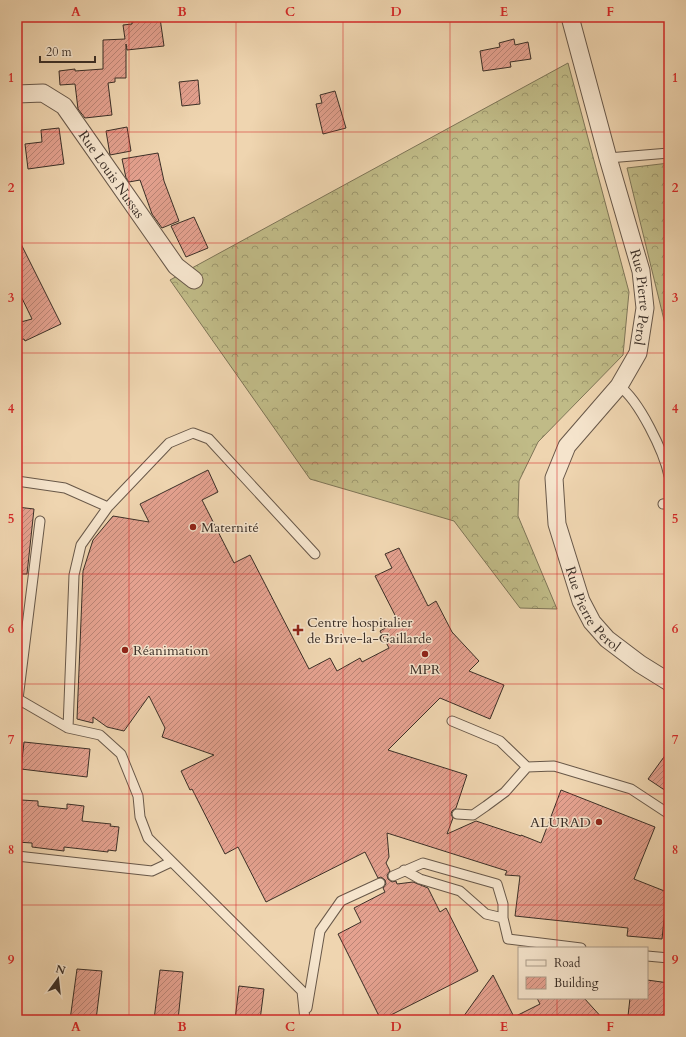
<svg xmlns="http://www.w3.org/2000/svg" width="686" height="1037" font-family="Cardo,serif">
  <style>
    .forest { fill: url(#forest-crowns); stroke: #7e7557 }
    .building { fill: url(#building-hatch); stroke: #3b2f27 }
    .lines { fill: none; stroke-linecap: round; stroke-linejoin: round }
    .service-casing { stroke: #685849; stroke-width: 11 }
    .minor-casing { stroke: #685849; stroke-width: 19 }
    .service { stroke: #f5e4cc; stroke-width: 9 }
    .minor { stroke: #f5e4cc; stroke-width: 17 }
    .grid { fill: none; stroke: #d62828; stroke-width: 1; stroke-opacity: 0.55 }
    .poi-dot { fill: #8f2418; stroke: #f5e4cc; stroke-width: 1.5 }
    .labels { text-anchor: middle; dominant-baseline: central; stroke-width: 3; stroke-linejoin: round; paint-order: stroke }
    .street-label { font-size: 14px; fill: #3b2f27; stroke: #f5e4cc }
    .poi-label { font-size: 14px; fill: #3b2f27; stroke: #f5e4cc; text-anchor: start }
    .neatline { fill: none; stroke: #d62828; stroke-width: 1.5 }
    .grid-label { font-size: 13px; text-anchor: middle; font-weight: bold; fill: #d62828 }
  </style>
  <defs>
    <pattern id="forest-crowns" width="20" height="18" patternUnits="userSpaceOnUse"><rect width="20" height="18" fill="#c0bb87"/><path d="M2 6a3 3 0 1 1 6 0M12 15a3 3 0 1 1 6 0" fill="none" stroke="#9d986e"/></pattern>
    <pattern id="building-hatch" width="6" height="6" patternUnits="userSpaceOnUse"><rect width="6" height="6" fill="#e4a18f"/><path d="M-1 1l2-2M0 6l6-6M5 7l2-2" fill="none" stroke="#ba8475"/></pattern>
  </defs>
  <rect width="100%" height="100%" fill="#efd5b0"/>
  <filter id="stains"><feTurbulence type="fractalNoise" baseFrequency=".005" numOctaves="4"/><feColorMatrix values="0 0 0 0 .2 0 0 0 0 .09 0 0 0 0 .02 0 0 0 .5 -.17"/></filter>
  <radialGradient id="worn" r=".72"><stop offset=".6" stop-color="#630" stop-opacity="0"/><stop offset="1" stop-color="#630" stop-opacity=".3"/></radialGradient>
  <!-- forest -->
  <path class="forest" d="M568 63 629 292 623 355 538 442 519 481 518 516 557 609 520 608 454 521 310 479 170 280Z
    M669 163V328L665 324 627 168Z"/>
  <!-- building -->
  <path class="building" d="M160 18 164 46 127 50 126 44V78H115V82L108 83 112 115 85 118 78 109 75 84 60 85 59 71 75 69V71L103 69V40L125 39 123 25 132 24V22Z
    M514 39 515 45 528 42 531 59 510 62 511 67 483 71 480 51 500 47 499 43Z
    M198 80 200 104 182 106 179 82Z
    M335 91 346 128 323 134 316 104 322 103 320 95Z
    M127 127 131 151 110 155 106 131Z
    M59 128 64 164 28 169 25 144 42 142 41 130Z
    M158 153 164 181 179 221 162 228 152 214 140 180 129 182 126 178 122 159Z
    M194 217 208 248 186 257 171 226Z
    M17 236 61 324 25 341 24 339 17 340V323L32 319 17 288Z
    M208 470 218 492 202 500 234 563 250 555 309 669 330 658 337 671 360 658 362 662 389 648 380 631 398 621 375 576 392 568 385 554 399 548 428 606 436 601 452 632 479 661 469 671 504 685 490 719 440 698 388 750 467 775 456 808 452 811 451 814 453 818 447 834 476 821 521 836V835L541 843 561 790 655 827 634 879 667 892 662 939 627 936 628 928 515 916 520 876 505 875 507 871 387 833 389 857 386 863 390 871 387 875 388 879 392 882 396 881 397 884 413 882 428 888 440 912 446 908 478 971 381 1020 338 934 361 922 354 908 385 892 383 888 386 884 385 880 381 877 378 878 365 852 266 902 238 847 225 854 192 789 190 790 181 771 214 755 162 737 165 728 149 696 124 731 107 727 93 717V723L77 719 83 571 93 540 113 516 149 522 140 504Z
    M17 507 34 509 27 574H17Z
    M24 742 90 749 87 777 21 769Z
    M669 750V793L648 779Z
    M21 800 38 801V806L67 809V804L84 806 82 821 111 824 110 826 119 827 116 851 108 850V852L64 847V851L32 847V843L17 842V814H20Z
    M77 969 102 971 96 1020H70Z
    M160 970 183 972 178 1020H154Z
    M493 975 514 1017 540 1004 537 998H584L604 1020H461Z
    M647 980 669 983V1015L663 1014 662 1020 628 1016 630 998H647Z
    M239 986 264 989 260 1020H235Z"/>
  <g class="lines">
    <!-- service casing -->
    <g class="service-casing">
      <path id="service" d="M608 158 669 153
        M619 386C639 400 664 452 669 476
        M17 481 65 488 108 507
        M663 504 669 503
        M18 699 40 521
        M17 707 18 699 68 728
        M452 721 500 741 527 767 554 766 631 789 669 814
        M457 814 473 815 486 806 505 792 527 767
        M17 856 152 871 171 862
        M393 876 423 863 497 884 503 904V918L486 914 460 891 420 879 404 870
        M503 918 508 939 581 948
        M647 956 669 958
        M307 1008 320 931 341 901 380 883
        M305 1020 302 991 148 838 140 817 138 796 121 754 100 735 68 728 74 575 81 545 108 507 169 443 193 433 209 439 315 554"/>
    </g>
    <!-- minor casing -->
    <g class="minor-casing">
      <g id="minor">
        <path id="s1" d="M570 17 608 158 641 271 645 308 638 353 619 386 567 446 554 478 557 524 581 601 592 622 607 639 640 664 669 682"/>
        <path id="s2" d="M17 94 43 93 64 106 176 266 194 280"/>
      </g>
    </g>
    <!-- service -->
    <use href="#service" class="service"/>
    <!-- minor -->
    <use href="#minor" class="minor"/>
  </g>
  <!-- grid -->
  <path class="grid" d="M129 17V1020M236 17V1020M343 17V1020M450 17V1020M557 17V948M17 132H669M17 243H669M17 353H669M17 463H669M17 574H669M17 684H669M17 794H669M17 905H669M557 998V1020"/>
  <!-- markers -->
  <g class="poi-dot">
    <circle cx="193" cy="527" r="4"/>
    <path d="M296 624h4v4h4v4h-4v4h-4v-4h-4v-4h4z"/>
    <circle cx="125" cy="650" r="4"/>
    <circle cx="425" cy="654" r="4"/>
    <circle cx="599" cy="822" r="4"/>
  </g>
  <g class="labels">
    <!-- street labels -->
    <g class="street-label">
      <text stroke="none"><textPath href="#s2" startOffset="134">Rue Louis Nussas</textPath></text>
      <text stroke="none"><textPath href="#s1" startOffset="290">Rue Pierre Perol</textPath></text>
      <text stroke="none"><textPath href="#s1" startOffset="638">Rue Pierre Perol</textPath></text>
    </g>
    <!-- poi labels -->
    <g class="poi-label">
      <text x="201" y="527">Maternité</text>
      <text x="307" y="622">Centre hospitalier<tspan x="307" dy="16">de Brive-la-Gaillarde</tspan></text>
      <text x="133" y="650">Réanimation</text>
      <text x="425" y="669" text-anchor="middle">MPR</text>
      <text x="591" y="822" text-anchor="end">ALURAD</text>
    </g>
  </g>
  <!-- margin -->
  <rect width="686" height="1037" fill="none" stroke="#efd5b0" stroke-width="44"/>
  <!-- legend -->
  <rect x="518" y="947" width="130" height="52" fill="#f5e4cc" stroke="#ab9c8a"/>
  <rect x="526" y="960" width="20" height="6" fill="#f5e4cc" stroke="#ab9c8a"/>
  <text x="554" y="967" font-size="12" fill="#3b2f27">Road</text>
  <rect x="526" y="977" width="20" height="12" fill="url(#building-hatch)" stroke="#ab9c8a"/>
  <text x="554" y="987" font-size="12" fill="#3b2f27">Building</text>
  <!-- north arrow -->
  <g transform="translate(58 979) rotate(15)" stroke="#f5e4cc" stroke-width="3" paint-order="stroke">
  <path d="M0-3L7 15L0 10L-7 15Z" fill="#3b2f27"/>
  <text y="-6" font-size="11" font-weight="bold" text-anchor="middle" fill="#3b2f27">N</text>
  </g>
  <!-- scale -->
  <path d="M40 56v6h55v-6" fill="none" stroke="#3b2f27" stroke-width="2"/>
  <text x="46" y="56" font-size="12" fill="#3b2f27" stroke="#f5e4cc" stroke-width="3" paint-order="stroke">20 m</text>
  <rect x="22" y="22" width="642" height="993" class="neatline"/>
  <g class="grid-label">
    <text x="76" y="16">A</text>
    <text x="182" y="16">B</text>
    <text x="290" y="16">C</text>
    <text x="396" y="16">D</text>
    <text x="504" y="16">E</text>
    <text x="610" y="16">F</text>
    <text x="11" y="82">1</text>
    <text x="675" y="82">1</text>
    <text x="11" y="192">2</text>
    <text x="675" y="192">2</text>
    <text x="11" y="302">3</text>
    <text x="675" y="302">3</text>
    <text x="11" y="413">4</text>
    <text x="675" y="413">4</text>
    <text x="11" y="523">5</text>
    <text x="675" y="523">5</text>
    <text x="11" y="633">6</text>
    <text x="675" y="633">6</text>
    <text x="11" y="744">7</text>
    <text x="675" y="744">7</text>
    <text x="11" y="854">8</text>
    <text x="675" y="854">8</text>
    <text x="11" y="964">9</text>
    <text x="675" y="964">9</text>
    <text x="76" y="1031">A</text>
    <text x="182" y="1031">B</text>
    <text x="290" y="1031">C</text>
    <text x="396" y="1031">D</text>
    <text x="504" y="1031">E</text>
    <text x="610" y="1031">F</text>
  </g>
  <rect width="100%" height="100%" filter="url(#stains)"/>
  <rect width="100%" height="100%" fill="url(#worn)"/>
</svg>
